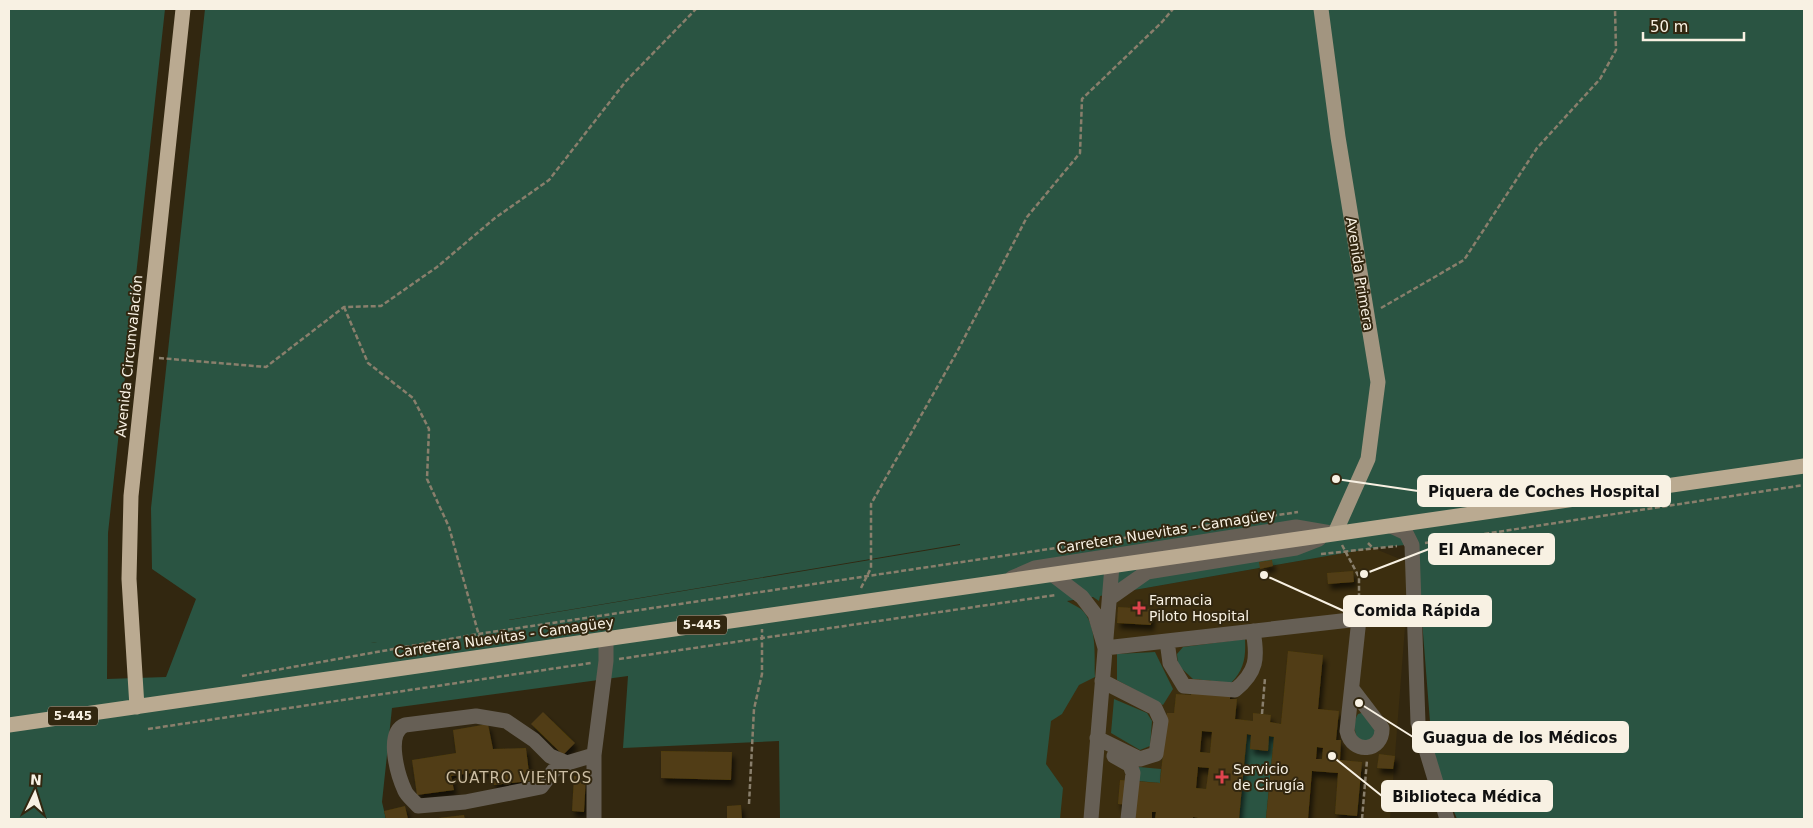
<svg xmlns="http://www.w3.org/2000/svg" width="1813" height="828" font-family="'DejaVu Sans',sans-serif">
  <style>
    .built { fill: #3c2e0f }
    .green { fill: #2a5442; fill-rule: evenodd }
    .building { fill: #513e12; fill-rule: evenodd; filter: url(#shadow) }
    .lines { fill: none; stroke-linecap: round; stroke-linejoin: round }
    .path { stroke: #897f6c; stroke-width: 2.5; stroke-dasharray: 5 2.5; stroke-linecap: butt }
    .minor { stroke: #665f55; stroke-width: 15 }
    .major { stroke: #a29580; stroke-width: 15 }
    .highway { stroke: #baaa91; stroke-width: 15 }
    .health-dot { fill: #e0444e; stroke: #322710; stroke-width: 2 }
    .labels { text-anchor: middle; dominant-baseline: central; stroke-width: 4; stroke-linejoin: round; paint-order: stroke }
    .shield { fill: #322710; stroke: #bdb4a4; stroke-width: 1 }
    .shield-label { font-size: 12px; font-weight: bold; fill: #f8f1e3 }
    .street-label { font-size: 14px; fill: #f8f1e3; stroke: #322710 }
    .poi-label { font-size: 14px; fill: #f8f1e3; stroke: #322710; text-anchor: start }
    .neighbourhood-label { font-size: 15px; letter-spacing: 1px; fill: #ccbea3; stroke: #322710 }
    .leader { fill: none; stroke: #f8f1e3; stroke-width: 2 }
    .callout-dot { fill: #f8f1e3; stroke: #322710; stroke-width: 2 }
    .callout { fill: #f8f1e3; stroke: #f8f1e3; stroke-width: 2 }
    .callout-label { font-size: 15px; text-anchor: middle; font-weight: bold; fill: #111 }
  </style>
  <defs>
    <filter id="shadow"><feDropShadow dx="3" dy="5.5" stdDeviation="2.5" flood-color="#0009"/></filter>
  </defs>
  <rect width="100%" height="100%" fill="#322710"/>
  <!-- built -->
  <path class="built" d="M1373 548 1410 563 1390 819H936L1066 602Z"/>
  <!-- green -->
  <path class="green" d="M9 9H165L108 533 107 679 166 677 196 599 152 569 151 508 205 9H1804V819H1457L1433 760 1416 544 1373 548 1100 596 1099 601 1093 597 1067 601C1071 604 1077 606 1081 609 1098 624 1094 657 1095 677L1079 685 1062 714 1051 721 1046 764 1063 788 1060 819H780L779 741 623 748 628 676 392 708 382 802 386 819H9ZM960 545 371 643 960 544Z
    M1245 639C1246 657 1244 670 1231 683L1193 679 1178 665 1177 654 1183 647Z
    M1155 652 1173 689 1163 705 1117 680V654Z
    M1114 699 1147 713 1152 721 1150 746 1140 750 1111 733Z
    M1365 712 1376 733 1369 741 1358 740C1354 731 1353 722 1358 714Z
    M1247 734 1251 735 1250 749 1267 751 1269 736 1274 737 1266 819H1239Z
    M1139 767 1161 769 1160 783 1138 781Z"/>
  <!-- building -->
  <path class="building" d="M1272 560 1273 566 1260 569 1259 562Z
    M1353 571 1354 582 1328 584 1327 573Z
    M1118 607 1152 609 1151 625 1117 623Z
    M1288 651 1323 655 1318 709 1339 711 1336 740H1341L1340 760 1362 762 1357 816 1335 814 1338 773 1312 771 1308 819H1266L1274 737 1269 736 1268 751 1250 749 1251 735 1247 734 1239 819H1203L1193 817V819H1155L1156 812H1152V819H1133L1135 805 1118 804 1120 780 1160 783 1167 713H1174L1176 694 1191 695 1193 679 1231 683 1230 699H1237L1235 719 1253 721V713L1271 715 1270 722 1281 724ZM1202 731 1212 732 1210 753 1200 752ZM1317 747 1323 748 1322 759H1316ZM1198 767 1209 768 1206 789 1196 788Z
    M543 712 575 743 563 755 531 724Z
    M488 724 493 749 526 748 530 781 494 785 491 770 451 776 454 790 417 795 412 760 456 753 453 730Z
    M661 751 732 752 731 780 661 778Z
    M1379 754 1395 756 1393 769 1377 768Z
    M574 776 586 777 584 812 572 811Z
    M741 805 742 819H727V806Z
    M405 806 408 819H386L384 811Z
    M464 815 465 819H438V818Z"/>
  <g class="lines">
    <!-- path -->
    <path class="path" d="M344 307 368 363 413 398 429 429 427 479 449 527 481 643
      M1381 308 1464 260 1537 148 1600 79 1616 50 1615 9
      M159 358 266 367 344 307 381 306 437 267 495 218 549 180 626 81 696 9
      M1368 543 1373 548
      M1425 543 1804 485
      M1342 545 1359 577V596
      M1321 554 1397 546
      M861 588 871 568V504L957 352 1027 217 1080 153 1082 99 1162 22 1173 9
      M619 659 1056 595
      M242 676 478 634 1298 512
      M1262 714 1265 678
      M148 729 591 663
      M749 804 754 709 762 674V629
      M1362 819 1367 760"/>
    <!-- minor -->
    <path class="minor" d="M1391 526 1406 533 1412 545 1418 723 1447 819
      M1147 572 1296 548 1319 539
      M1052 574 1082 597 1095 614 1105 648 1359 619 1347 731C1352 755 1383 752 1382 728L1353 690
      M1012 578 1035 568 1296 527 1331 533
      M1110 598 1154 567
      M1167 641 1170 663 1184 686 1235 690C1257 672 1258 658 1253 631
      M1097 738 1140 759 1156 754 1161 721 1155 708 1102 681
      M1114 756 1130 765 1133 773 1128 819
      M567 763 554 770 541 787 465 802 418 806C414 801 407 796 405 791 398 776 385 733 405 725L476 716 506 721 534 740 550 756 567 763 594 755
      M594 819V755L606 661V639
      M1091 819 1112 566"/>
    <!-- major -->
    <path class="major" d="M1321 9 1338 137 1378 382 1368 459 1335 533"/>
    <!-- highway -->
    <path class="highway" d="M137 707 129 579 131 496 183 9
      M9 725 1804 466"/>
  </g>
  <!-- markers -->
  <g class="health-dot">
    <path d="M1136.5 600.5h5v5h5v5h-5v5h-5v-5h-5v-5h5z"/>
    <path d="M1219.5 769.5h5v5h5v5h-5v5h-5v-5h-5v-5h5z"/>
  </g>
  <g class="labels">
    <!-- shield labels -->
    <g class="shield">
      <rect x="677" y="615.5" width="50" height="19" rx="4"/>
      <rect x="48" y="706.5" width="50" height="19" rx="4"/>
    </g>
    <g class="shield-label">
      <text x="702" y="625">5-445</text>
      <text x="73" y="716">5-445</text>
    </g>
    <!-- street labels -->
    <g class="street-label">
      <text transform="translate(1360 274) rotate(81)">Avenida Primera</text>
      <text transform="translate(129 356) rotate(-84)">Avenida Circunvalación</text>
      <text transform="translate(1166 531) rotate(-9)">Carretera Nuevitas - Camagüey</text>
      <text transform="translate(504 637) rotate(-8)">Carretera Nuevitas - Camagüey</text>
    </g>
    <!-- poi labels -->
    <g class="poi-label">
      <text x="1149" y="600">Farmacia<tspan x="1149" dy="16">Piloto Hospital</tspan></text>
      <text x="1233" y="769">Servicio<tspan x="1233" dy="16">de Cirugía</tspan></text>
    </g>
    <!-- neighbourhood labels -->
    <g class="neighbourhood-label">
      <text x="519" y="778">CUATRO VIENTOS</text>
    </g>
  </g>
  <!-- callouts -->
  <path class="leader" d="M1336 479L1418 491M1364 574L1429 549M1264 575L1344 611M1359 703L1413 737M1332 756L1382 796"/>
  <g class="callout-dot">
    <circle cx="1336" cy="479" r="5"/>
    <circle cx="1364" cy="574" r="5"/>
    <circle cx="1264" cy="575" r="5"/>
    <circle cx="1359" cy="703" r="5"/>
    <circle cx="1332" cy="756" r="5"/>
  </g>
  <g class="callout">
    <rect x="1418" y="476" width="252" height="30" rx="5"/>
    <rect x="1429" y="534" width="125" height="30" rx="5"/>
    <rect x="1344" y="596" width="147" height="30" rx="5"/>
    <rect x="1413" y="722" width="215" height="30" rx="5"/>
    <rect x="1382" y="781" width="170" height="30" rx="5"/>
  </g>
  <g class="callout-label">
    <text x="1544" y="497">Piquera de Coches Hospital</text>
    <text x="1491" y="555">El Amanecer</text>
    <text x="1417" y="616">Comida Rápida</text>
    <text x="1520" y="743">Guagua de los Médicos</text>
    <text x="1467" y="802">Biblioteca Médica</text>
  </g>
  <!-- border -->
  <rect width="1813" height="828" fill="none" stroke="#f8f1e3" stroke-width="20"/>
  <!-- north arrow -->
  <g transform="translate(35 793) rotate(4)" stroke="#322710" stroke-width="4" paint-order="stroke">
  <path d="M0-4L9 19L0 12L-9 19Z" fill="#f8f1e3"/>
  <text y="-8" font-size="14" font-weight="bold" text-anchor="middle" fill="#f8f1e3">N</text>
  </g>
  <!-- scale -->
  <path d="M1643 32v8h101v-8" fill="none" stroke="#f8f1e3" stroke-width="2.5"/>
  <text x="1650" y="32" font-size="15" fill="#f8f1e3" stroke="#322710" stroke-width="4" paint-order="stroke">50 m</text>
</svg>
